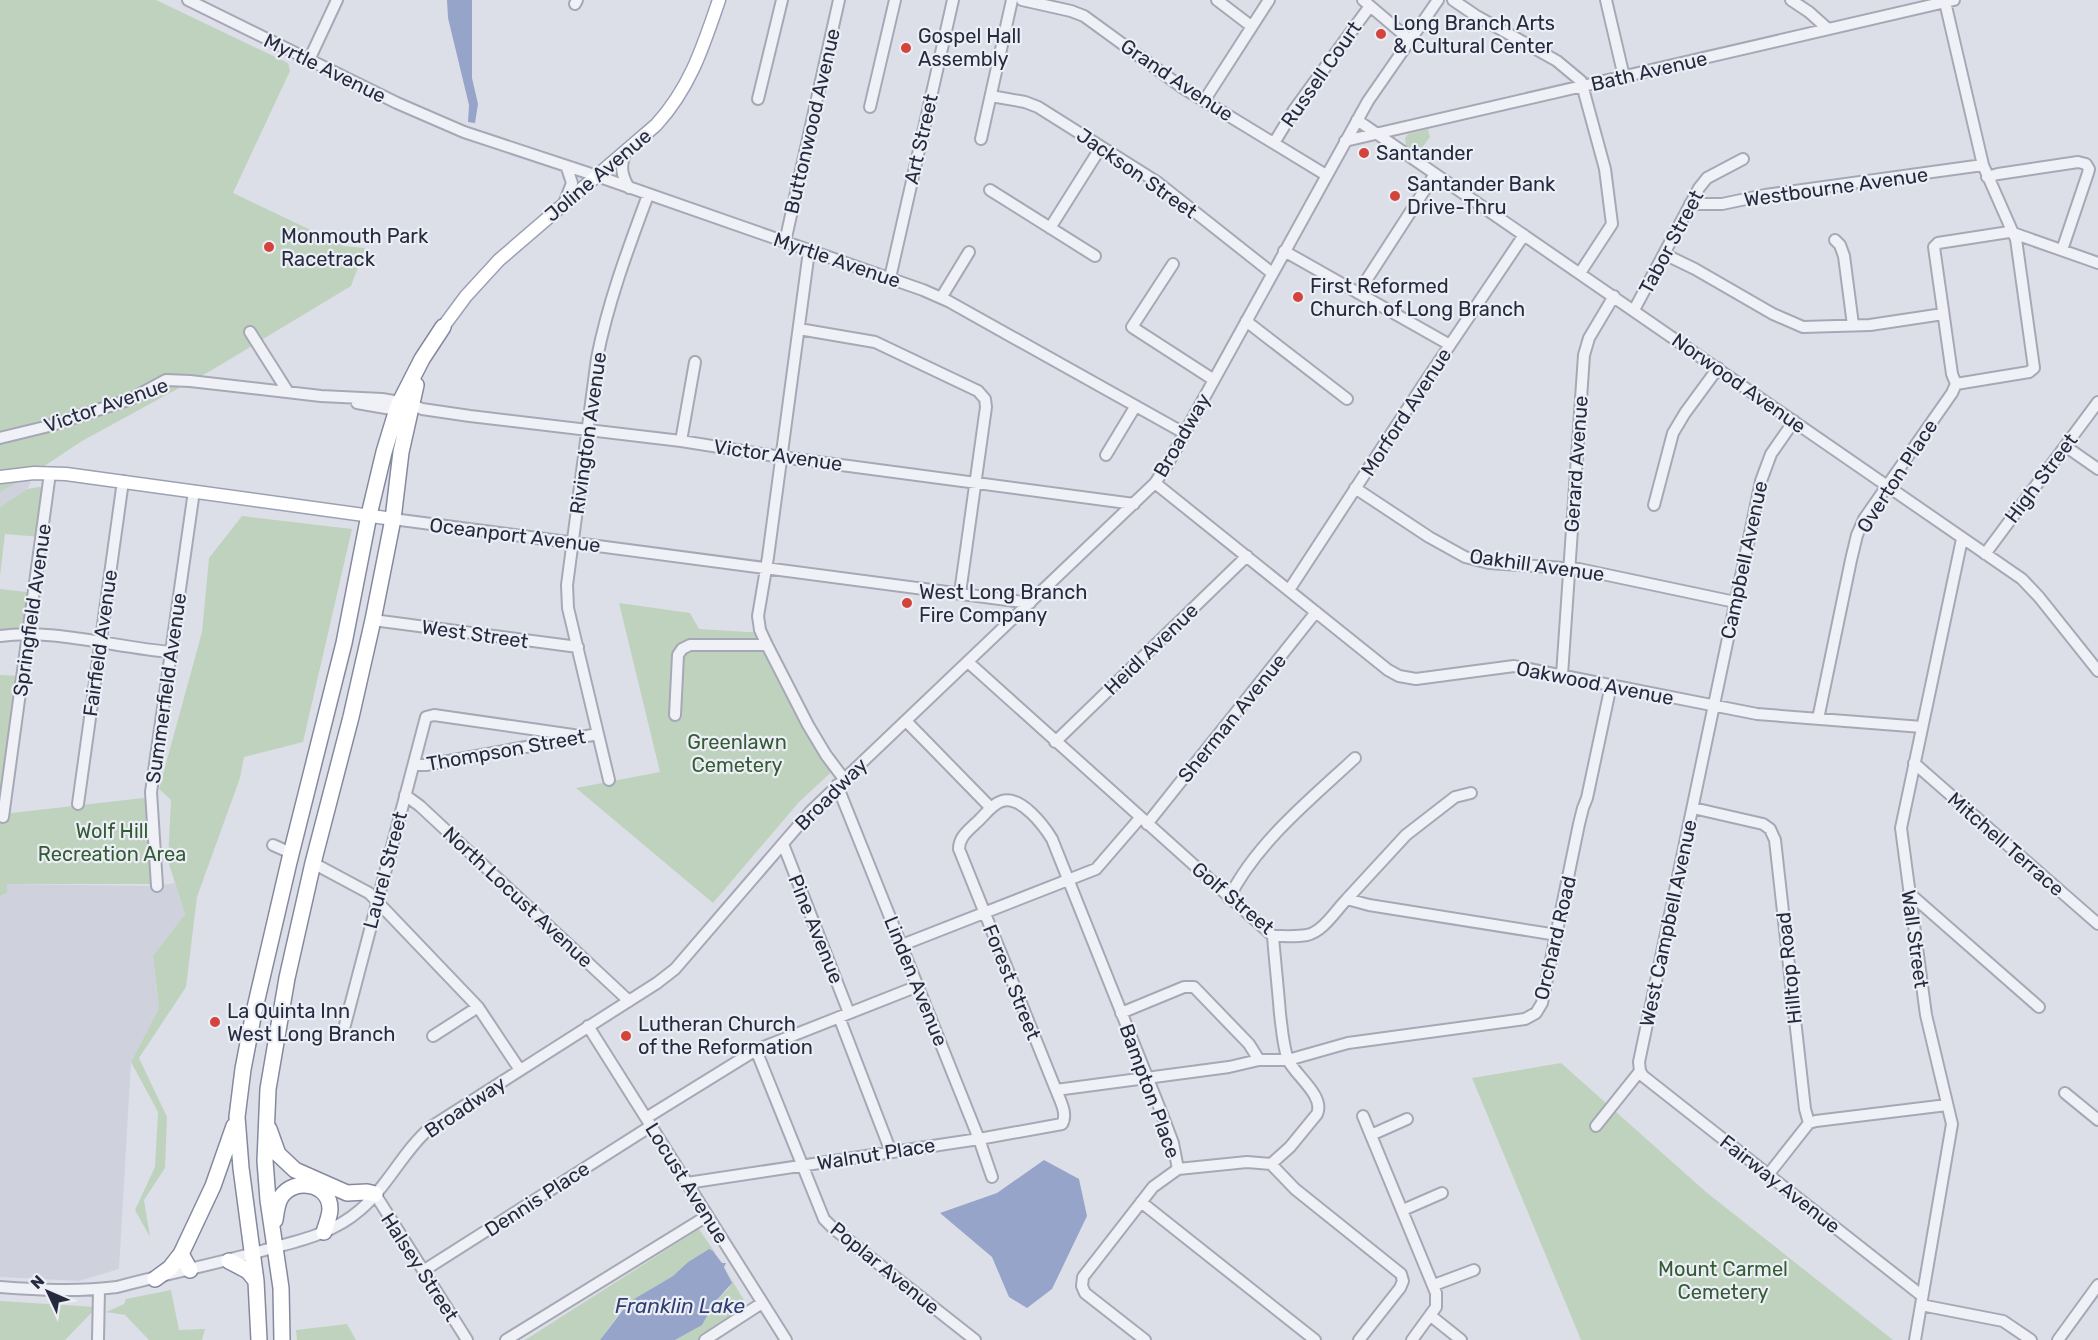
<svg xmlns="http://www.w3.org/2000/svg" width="2098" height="1340" font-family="Rubik,sans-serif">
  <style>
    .built { fill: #cfd1dd }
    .green { fill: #bfd2be }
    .water { fill: #96a4ca }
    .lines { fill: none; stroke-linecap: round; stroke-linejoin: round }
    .minor-casing { stroke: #a6a9b5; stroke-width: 14 }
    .major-casing { stroke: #9ca0b4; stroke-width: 15 }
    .highway-casing { stroke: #84899f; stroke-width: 18 }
    .minor { stroke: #f0f1f6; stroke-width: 10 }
    .major { stroke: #fff; stroke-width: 12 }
    .highway { stroke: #fff; stroke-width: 15 }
    .poi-dot { fill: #d3453b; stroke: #eceef5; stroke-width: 2 }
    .labels { text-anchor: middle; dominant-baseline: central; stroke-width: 4.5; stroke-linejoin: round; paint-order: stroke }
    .poi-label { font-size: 20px; fill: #262a3f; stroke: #eceef5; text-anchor: start }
    .street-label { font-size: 20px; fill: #262a3f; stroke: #eceef5 }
    .park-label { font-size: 20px; fill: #335b34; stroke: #eceef5 }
    .water-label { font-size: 21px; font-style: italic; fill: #2f3f74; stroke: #eceef5 }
  </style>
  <rect width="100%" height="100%" fill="#dddfe8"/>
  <!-- built -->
  <path class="built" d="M25 479 31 482 27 489 0 507V492Z
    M175 883 185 914 153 956 159 1008 131 1062 119 1269 79 1281 0 1277V896L7 893 6 884 157 886Z"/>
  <!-- green -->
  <path class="green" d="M0 0H156L288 63 290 71 233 193 344 246 365 248 351 286 212 370 82 441 25 479 0 492Z
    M1428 129 1430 137 1418 153 1406 146 1405 138 1408 134Z
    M39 487 48 488 41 537 5 534 0 576V507L27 489Z
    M242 516 352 529 303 742 244 757 240 778 197 897 186 987 139 1058 167 1117 165 1168 144 1200 150 1237 135 1210 155 1167 158 1112 131 1062 159 1008 153 956 185 914 168 861 171 800 159 789 202 632 209 558Z
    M0 589 35 593 28 631 0 635Z
    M619 603 690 613 699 629 765 633 811 724 840 764 799 802 713 903 576 788 660 772Z
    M0 675 23 676 3 814 152 797 157 884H7V893L0 896Z
    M1561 1063 1706 1192 1893 1340H1581L1472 1078Z
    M699 1229 716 1254 713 1251 707 1250 688 1262 673 1276 626 1304 600 1340H525Z
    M727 1272 751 1312 712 1340H675L703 1323 715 1302 729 1288 731 1281Z
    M171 1290 179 1330 205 1329 202 1340H149L125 1315 106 1312 124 1304 126 1299Z
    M0 1301 97 1307 65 1340H0Z
    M347 1324 356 1340H297L296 1330Z"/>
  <!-- water -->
  <path class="water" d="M447 0H472V78L478 104 475 123 468 122 469 105 448 18Z
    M1044 1160 1079 1179 1087 1216 1052 1289 1027 1308 1009 1297 992 1257 940 1213 997 1193Z
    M709 1249 713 1251 722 1263H726L724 1267 732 1283 715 1302 702 1325 675 1340H600L629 1302 673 1276 688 1262Z"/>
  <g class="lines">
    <!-- minor casing -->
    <g class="minor-casing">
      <path id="minor" d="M188 0 397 103 464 132 597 176 923 290 948 301 1184 433
        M1022 0 1071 11 1084 16 1183 88 1326 175
        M1217 0 1251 26
        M1363 0 1410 40
        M1453 0 1475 15 1557 61 1581 81 1605 169 1612 224 1580 273
        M1606 0 1624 77
        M1791 0 1809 12 1828 29
        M1945 2 1983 165 2013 233 2098 263
        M575 4 577 0
        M309 60 337 0
        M991 96 1025 102 1038 107 1157 182 1272 273
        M758 99 782 0
        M1204 101 1269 0
        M870 107 895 0
        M1357 120 2022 579 2039 597 2098 671
        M981 139 1012 0
        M1345 141 1954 0
        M1274 143 1294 110 1370 6
        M626 151C620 166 621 174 629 188
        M1987 177 1998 174 2078 162 2086 164 2089 169 2088 173 2062 250
        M990 190 1095 256
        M565 201 572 183 567 168
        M1690 204H1722L1765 195 1983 165
        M1050 228 1101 147
        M1835 240 1840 245 1844 256 1853 325
        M785 242 839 0
        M809 251 768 557 758 616 760 630 767 645 808 725 826 755 844 779
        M1284 251 1450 345
        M1664 254 1695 269 1773 314 1803 327 1870 325 1943 314
        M1173 264 1132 327 1214 380
        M890 278 953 0
        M1358 293 1435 174
        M941 298 969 252
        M1634 310 1699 188 1707 178 1743 159
        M1246 321 1347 399
        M799 329 875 342 978 391 985 399 986 407 960 593
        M250 332 288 392
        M357 403 403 411
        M0 438 49 426 131 399 166 380 190 381 321 396 382 399 411 404 422 409 470 416 681 441 781 457 1134 504
        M681 441 695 362
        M2065 446 2098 469
        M1106 455 1135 407
        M1155 483 1388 670 1399 676 1416 679 1514 666 1757 714 1922 727
        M1355 488 1429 537 1465 557 1489 563 1579 569 1735 602
        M1654 505 1673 433 1685 413 1718 368
        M393 519 1030 603
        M1985 554 2098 402
        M1289 590 1423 385 1524 235
        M373 620 578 647
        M0 636C51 628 118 648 171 652
        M968 662 1273 936C1284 936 1296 937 1307 935 1323 932 1336 910 1347 899L1369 905 1557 935
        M1562 675 1584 355 1589 338 1614 296
        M675 715 678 655 682 649 690 645H767
        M1818 719 1851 560 1857 535 1864 519 1952 393 1956 384 2029 372 2034 368 2016 239 2013 233 2009 232 1938 243 1934 247 1952 374 1956 384
        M906 721 991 808
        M1055 742 1247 556
        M1914 763 2098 924
        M414 765H426L598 734
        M609 780 568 608 567 585 597 358C608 302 628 249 648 195
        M837 785 979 1139 992 1177
        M405 795 420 806 629 1001
        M78 804 123 481
        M1693 808 1763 824 1770 829 1775 840 1805 1109 1809 1123 1768 1175
        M3 817 50 473
        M1147 824 1316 612
        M783 844 849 1013
        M273 845 291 853
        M313 863 369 893 478 1007 520 1070
        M157 886 151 792 194 491
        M1909 893 2039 1007
        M1229 898C1256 843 1311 799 1355 758
        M1347 899 1406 835 1455 797 1471 793
        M902 945 1096 869 1140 818
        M1121 1013 1184 987H1194L1249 1044 1259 1060
        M839 1017 891 1152
        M345 1025 426 717 434 715 580 736
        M588 1026 786 1340
        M433 1036 478 1007
        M756 1050 824 1219 833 1228 975 1340
        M1640 1071 1643 1076 1921 1295
        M1056 1090 1229 1067 1259 1060H1288L1348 1043 1525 1019 1536 1013 1542 1003 1579 824 1583 808 1587 798 1611 685
        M2065 1093 2098 1120
        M1363 1116 1436 1293V1307L1412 1340
        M646 1118 756 1050 918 986
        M1809 1123 1816 1121 1947 1105
        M1596 1126 1640 1071 1639 1062 1761 481 1771 454 1794 421
        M1371 1135 1407 1119
        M1271 1164 1290 1147 1317 1114C1325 1096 1296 1076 1288 1060 1283 1046 1282 1029 1280 1014 1278 988 1275 962 1273 936
        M687 1183 979 1139 1062 1124C1068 1114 1060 1100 1056 1090L959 849C959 837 968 831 976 823 984 816 992 804 1002 801 1021 795 1044 826 1052 839L1162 1114 1173 1143 1178 1169
        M375 1194 467 1340
        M1141 1202 1315 1340
        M1403 1210 1442 1193
        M423 1271 651 1126
        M1434 1285 1474 1270
        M0 1287C39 1290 78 1292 117 1287 169 1273 221 1263 272 1248 303 1240 335 1232 360 1210 388 1186 403 1151 431 1127L657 983 675 969 811 811 1155 483 1167 465 1368 101 1438 0
        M1921 1305 2003 1321 2031 1340
        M1431 1316 1461 1340
        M98 1340 99 1289
        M506 1340 707 1216
        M705 1340 762 1303
        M1145 1340 1085 1293 1082 1286 1083 1277 1153 1187 1178 1169 1247 1162 1271 1164 1295 1189 1401 1274 1403 1281 1400 1288 1359 1340
        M1915 1340 1952 1124 1926 1015 1901 828 1962 539
        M2058 1340 2098 1285"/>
    </g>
    <!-- major casing -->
    <g class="major-casing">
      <path id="major" d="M443 327 466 296 499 260 656 125C690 88 703 47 719 0
        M0 477 34 473 66 474 393 519"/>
    </g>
    <!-- highway casing -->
    <g class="highway-casing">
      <path id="highway" d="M269 1129 278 1154 295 1170 347 1193 367 1192 375 1194
        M275 1220C276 1213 277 1203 281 1197 294 1177 330 1183 330 1209 330 1216 326 1225 324 1232
        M181 1254 190 1270
        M229 1261 248 1271 256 1281
        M155 1279 170 1268 181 1254 213 1186 234 1126
        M259 1340 256 1281 241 1168 237 1117 243 1069 254 1012 289 862 344 643 369 515 384 452 398 406 422 359 443 327
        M282 1340 281 1288 268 1200 265 1161 268 1089 287 978 313 863 351 717 373 620 393 519 401 452 416 385"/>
    </g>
    <!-- minor -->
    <use href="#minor" class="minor"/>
    <!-- major -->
    <use href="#major" class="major"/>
    <!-- highway -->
    <use href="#highway" class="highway"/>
  </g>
  <!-- markers -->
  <g class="poi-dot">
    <circle cx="1381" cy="34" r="6"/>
    <circle cx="906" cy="48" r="6"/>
    <circle cx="1364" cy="153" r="6"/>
    <circle cx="1395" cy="196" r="6"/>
    <circle cx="269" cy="247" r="6"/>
    <circle cx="1298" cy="297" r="6"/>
    <circle cx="907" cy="603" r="6"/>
    <circle cx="215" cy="1022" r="6"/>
    <circle cx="626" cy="1036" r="6"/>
  </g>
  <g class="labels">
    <!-- poi labels -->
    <g class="poi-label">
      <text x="1393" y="23">Long Branch Arts<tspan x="1393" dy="23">&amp; Cultural Center</tspan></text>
      <text x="918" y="36">Gospel Hall<tspan x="918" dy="23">Assembly</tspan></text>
      <text x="1376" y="153">Santander</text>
      <text x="1407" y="184">Santander Bank<tspan x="1407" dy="23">Drive-Thru</tspan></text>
      <text x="281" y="236">Monmouth Park<tspan x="281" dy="23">Racetrack</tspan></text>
      <text x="1310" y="286">First Reformed<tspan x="1310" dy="23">Church of Long Branch</tspan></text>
      <text x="919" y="592">West Long Branch<tspan x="919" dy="23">Fire Company</tspan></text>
      <text x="227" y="1011">La Quinta Inn<tspan x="227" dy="23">West Long Branch</tspan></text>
      <text x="638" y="1024">Lutheran Church<tspan x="638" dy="23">of the Reformation</tspan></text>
    </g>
    <!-- street labels -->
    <g class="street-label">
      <text transform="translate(325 68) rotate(26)">Myrtle Avenue</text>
      <text transform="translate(1649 71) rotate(-13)">Bath Avenue</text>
      <text transform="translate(1321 74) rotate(-55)">Russell Court</text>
      <text transform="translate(1177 80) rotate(34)">Grand Avenue</text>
      <text transform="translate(812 121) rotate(-77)">Buttonwood Avenue</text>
      <text transform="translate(921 139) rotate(-77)">Art Street</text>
      <text transform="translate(1137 173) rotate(35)">Jackson Street</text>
      <text transform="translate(598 175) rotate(-40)">Joline Avenue</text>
      <text transform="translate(1836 187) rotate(-8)">Westbourne Avenue</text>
      <text transform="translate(1671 242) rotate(-62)">Tabor Street</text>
      <text transform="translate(837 260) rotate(19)">Myrtle Avenue</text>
      <text transform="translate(1739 383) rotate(35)">Norwood Avenue</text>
      <text transform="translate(106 405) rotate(-19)">Victor Avenue</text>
      <text transform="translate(1406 412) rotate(-57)">Morford Avenue</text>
      <text transform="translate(588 433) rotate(-82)">Rivington Avenue</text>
      <text transform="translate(1182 435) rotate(-60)">Broadway</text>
      <text transform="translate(778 455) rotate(8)">Victor Avenue</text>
      <text transform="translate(1576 464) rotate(-86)">Gerard Avenue</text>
      <text transform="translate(1897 476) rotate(-57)">Overton Place</text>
      <text transform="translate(2041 478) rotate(-53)">High Street</text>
      <text transform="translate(515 535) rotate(7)">Oceanport Avenue</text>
      <text transform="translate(1744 560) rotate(-78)">Campbell Avenue</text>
      <text transform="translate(1537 565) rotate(8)">Oakhill Avenue</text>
      <text transform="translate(32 610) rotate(-82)">Springfield Avenue</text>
      <text transform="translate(475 634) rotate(8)">West Street</text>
      <text transform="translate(100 643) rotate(-82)">Fairfield Avenue</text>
      <text transform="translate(1151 649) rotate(-44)">Heidl Avenue</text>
      <text transform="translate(1595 683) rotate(11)">Oakwood Avenue</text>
      <text transform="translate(166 688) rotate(-82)">Summerfield Avenue</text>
      <text transform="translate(1232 718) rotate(-51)">Sherman Avenue</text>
      <text transform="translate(506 750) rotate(-10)">Thompson Street</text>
      <text transform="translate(831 794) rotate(-45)">Broadway</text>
      <text transform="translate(2006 844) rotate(41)">Mitchell Terrace</text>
      <text transform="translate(385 870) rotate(-75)">Laurel Street</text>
      <text transform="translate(518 897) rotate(43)">North Locust Avenue</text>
      <text transform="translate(1233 898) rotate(40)">Golf Street</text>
      <text transform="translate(1668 923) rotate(-78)">West Campbell Avenue</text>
      <text transform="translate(816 929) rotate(68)">Pine Avenue</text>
      <text transform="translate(1555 938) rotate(-77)">Orchard Road</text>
      <text transform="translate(1915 939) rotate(82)">Wall Street</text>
      <text transform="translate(1789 968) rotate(-96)">Hilltop Road</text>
      <text transform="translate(916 981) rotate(68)">Linden Avenue</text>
      <text transform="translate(1012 982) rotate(68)">Forest Street</text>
      <text transform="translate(1150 1091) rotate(70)">Bampton Place</text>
      <text transform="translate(465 1107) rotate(-34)">Broadway</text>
      <text transform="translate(876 1154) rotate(-9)">Walnut Place</text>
      <text transform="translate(687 1183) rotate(58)">Locust Avenue</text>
      <text transform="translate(1780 1184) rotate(38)">Fairway Avenue</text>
      <text transform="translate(537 1199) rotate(-33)">Dennis Place</text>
      <text transform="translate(420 1267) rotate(57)">Halsey Street</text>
      <text transform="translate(885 1268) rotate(39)">Poplar Avenue</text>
    </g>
    <!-- park labels -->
    <g class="park-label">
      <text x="737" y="742">Greenlawn<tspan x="737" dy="23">Cemetery</tspan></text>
      <text x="112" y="831">Wolf Hill<tspan x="112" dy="23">Recreation Area</tspan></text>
      <text x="1723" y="1269">Mount Carmel<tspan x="1723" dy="23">Cemetery</tspan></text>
    </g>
    <!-- water labels -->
    <g class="water-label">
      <text x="680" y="1305">Franklin Lake</text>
    </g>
  </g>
  <!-- north arrow -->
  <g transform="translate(48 1292) rotate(314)" stroke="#eceef5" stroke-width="4.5" paint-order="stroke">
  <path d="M0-4.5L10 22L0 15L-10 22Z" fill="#262a3f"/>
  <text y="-9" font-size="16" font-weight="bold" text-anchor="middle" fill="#262a3f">N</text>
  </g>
</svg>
